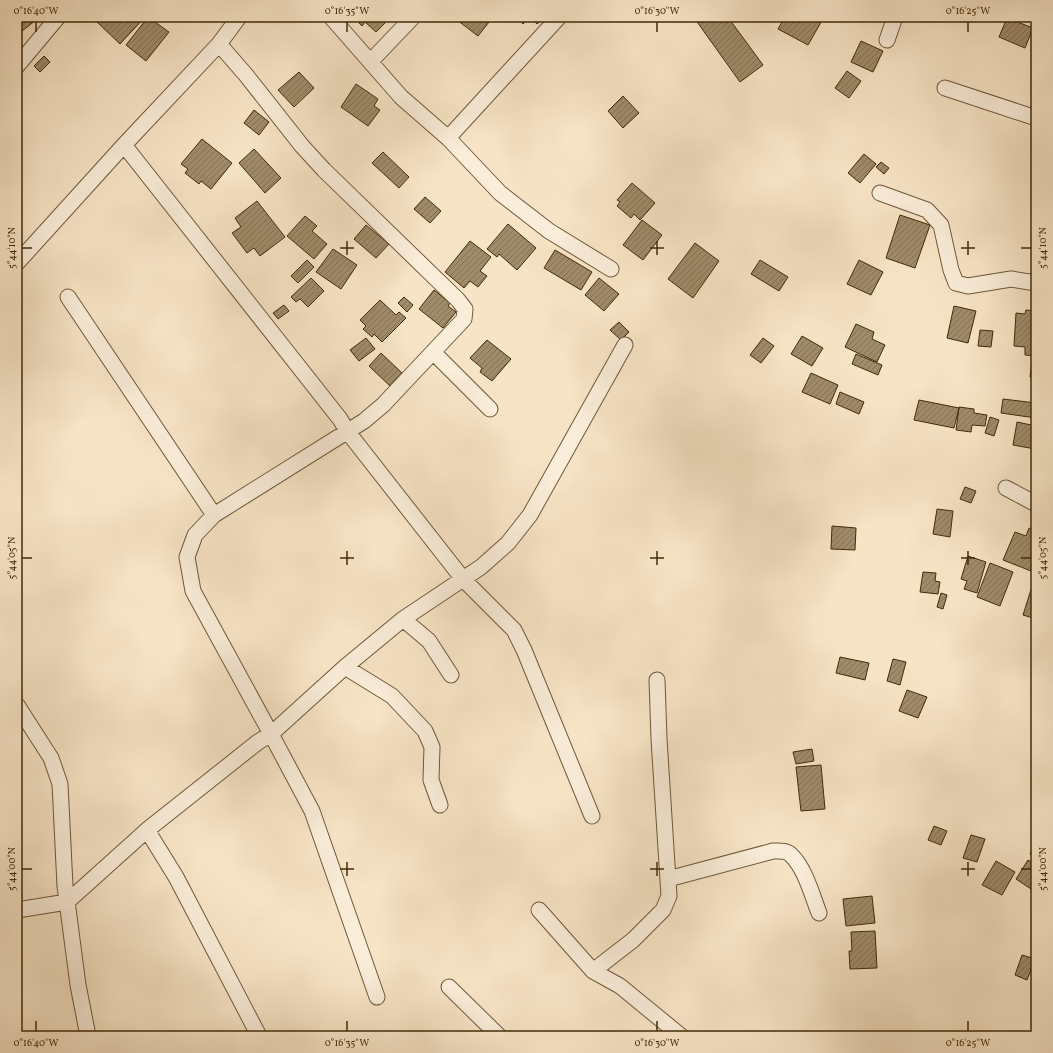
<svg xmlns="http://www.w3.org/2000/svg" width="1053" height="1053" font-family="Vollkorn,serif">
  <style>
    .building { fill: url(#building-hatch); stroke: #412a06 }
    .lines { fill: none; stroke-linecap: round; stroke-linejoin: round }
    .minor-casing { stroke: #6e5836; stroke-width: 17 }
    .minor { stroke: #faedda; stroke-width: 15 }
    .ticks { fill: none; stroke: #412a06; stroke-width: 1.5 }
    .neatline { fill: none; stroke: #412a06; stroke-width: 1.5 }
    .ticks-label { font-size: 10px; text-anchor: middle; fill: #412a06 }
  </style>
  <defs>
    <pattern id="building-hatch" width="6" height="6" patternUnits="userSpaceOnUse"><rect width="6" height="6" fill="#a08b6a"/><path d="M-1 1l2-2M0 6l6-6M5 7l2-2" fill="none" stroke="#847255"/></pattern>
  </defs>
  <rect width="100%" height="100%" fill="#f7e4c6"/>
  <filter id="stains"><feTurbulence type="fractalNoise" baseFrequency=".005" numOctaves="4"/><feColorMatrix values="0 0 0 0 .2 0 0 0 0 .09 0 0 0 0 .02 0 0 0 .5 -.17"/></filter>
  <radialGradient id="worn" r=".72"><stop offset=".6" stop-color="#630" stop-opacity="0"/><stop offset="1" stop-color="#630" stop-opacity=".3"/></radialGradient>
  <!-- building -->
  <path class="building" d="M17 17H33L36 20 17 35Z
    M101 17H107L108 18 110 17H145L120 44 97 22Z
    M148 17 169 32 146 61 126 45Z
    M353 17H391L376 32 365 22 362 26Z
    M459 17H493L478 36 457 20Z
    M516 17H545L537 24 530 17 523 24Z
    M698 17H723L727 23 730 20 763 65 740 82 695 19Z
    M785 17H824L808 45 778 29Z
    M1007 18 1033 28 1025 48 999 37Z
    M861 41 883 51 873 72 851 62Z
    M44 56 50 62 40 72 34 66Z
    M847 71 861 81 849 98 835 88Z
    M299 72 314 88 294 107 278 90Z
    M356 84 378 99 374 106 380 110 368 126 341 107Z
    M623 96 639 113 623 128 608 111Z
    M254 110 269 122 259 135 244 123Z
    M202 139 232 163 211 189 201 181 199 184 185 173 188 169 181 164Z
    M254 149 281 178 265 193 239 163Z
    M383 152 409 177 399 188 372 163Z
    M864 154 876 164 860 183 848 173Z
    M881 162 889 168 884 174 876 167Z
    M632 183 655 203 640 220 634 214 631 218 617 206 620 202 617 200Z
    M425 197 441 211 430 223 414 209Z
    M257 201 285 237 260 256 254 248 247 253 232 233 241 227 235 218Z
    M900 215 930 225 915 268 886 258Z
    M305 216 317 226 312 231 327 244 314 259 287 236Z
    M642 220 662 235 643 260 623 245Z
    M508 224 536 248 517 270 499 254 497 257 487 249Z
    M366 225 389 244 376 258 354 239Z
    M470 241 491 257 480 271 487 276 478 287 470 281 464 288 445 272Z
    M695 243 719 261 693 298 668 279Z
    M333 249 357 265 341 289 316 272Z
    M555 250 592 272 581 290 544 268Z
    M307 260 314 267 298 283 291 276Z
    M760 260 788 277 779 291 751 274Z
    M859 260 883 272 871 295 847 284Z
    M311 278 324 291 308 307 300 299 296 302 291 297Z
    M599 278 619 294 604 311 585 295Z
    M434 290 450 303 448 306 456 312 443 328 419 309Z
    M404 297 413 305 407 312 398 303Z
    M380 300 396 315 399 312 406 318 382 342 374 334 372 337 363 329 366 326 360 320Z
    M284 305 289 311 278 319 273 313Z
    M954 306 976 311 968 343 947 338Z
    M1026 310 1036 311V356L1025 355V347L1014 346 1016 313 1025 314Z
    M619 322 629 332 621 340 610 330Z
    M856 324 874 332 872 339 885 345 877 362 845 347Z
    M980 330 993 331 991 347 978 346Z
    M802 336 823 348 812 366 791 354Z
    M366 338 375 349 359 361 350 350Z
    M763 338 774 346 761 363 750 355Z
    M487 340 511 359 492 381 480 372 482 368 470 358Z
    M381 353 402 373 390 386 369 366Z
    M856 354 882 365 878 375 852 364Z
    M1032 359 1036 360V378L1030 377Z
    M811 373 838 385 830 404 802 392Z
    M840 392 864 402 859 414 836 404Z
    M1003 399 1036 403V418L1001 413Z
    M919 400 959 408 954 428 914 420Z
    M959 407 974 409V413L987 415 985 426 972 425 971 432 956 430Z
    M990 417 999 420 994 436 985 433Z
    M1017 422 1036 426 1035 449 1013 445Z
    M965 487 976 491 971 503 960 499Z
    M937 509 953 511 950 537 933 534Z
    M832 526 856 528 855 550 831 549Z
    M1029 528 1036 531V560L1031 571 1003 560 1015 532 1026 536Z
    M968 556 986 562 977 593 964 589 967 581 961 579Z
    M990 563 1013 572 1000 606 977 597Z
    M923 572 936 573 935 581 940 582 938 594 920 592Z
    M1034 580H1036V619L1023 615Z
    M941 593 947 595 943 609 937 607Z
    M840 657 869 663 865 680 836 673Z
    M893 659 906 662 900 685 887 681Z
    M907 690 927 697 918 718 899 711Z
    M812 749 814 761 796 764 793 752Z
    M821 765 825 809 801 811 796 767Z
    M934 826 947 831 941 845 928 840Z
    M971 835 985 839 977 862 963 858Z
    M1036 843V858L1030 854Z
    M1028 860 1036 865V881L1031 889 1016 879Z
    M996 861 1015 872 1002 895 982 885Z
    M872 896 875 923 846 926 843 899Z
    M875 931 877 968 850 969 849 951H852L851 932Z
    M1022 955 1035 959 1027 980 1015 975Z"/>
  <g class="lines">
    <!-- minor casing -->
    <g class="minor-casing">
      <path id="minor" d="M331 17 401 97 448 138 500 193 549 231 611 269
        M887 40 895 17
        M219 44 246 75 302 146 324 170 458 300 465 309 464 319 383 405 364 421 214 515 195 535 187 557 193 591 271 734 312 811 377 997
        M371 61 413 17
        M17 66 58 17
        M945 88 1036 118
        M448 138 559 17
        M124 145 340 419 347 431 463 579 514 630 524 650 592 816
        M880 193 927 210 941 225 951 270 956 283 968 286 1011 279 1036 283
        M17 263 124 145 219 44 239 17
        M68 297 214 515
        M433 352 490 409
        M1006 488 1036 504
        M403 619 429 641 451 675
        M345 667 392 696 425 731 432 747 431 780 440 805
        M17 705 51 758 60 784 65 886 78 985 88 1036
        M147 830 176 877 259 1036
        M668 879 773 851C779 851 787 850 791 855 805 868 812 895 819 913
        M17 910 67 902 147 830 258 742 271 734 345 667 403 619 481 567 508 543 530 515 625 345
        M539 910 593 971 620 986 681 1036
        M593 971 633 940 663 910 669 896 659 739 657 680
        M449 987 499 1036"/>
    </g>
    <!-- minor -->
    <use href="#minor" class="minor"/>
  </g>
  <!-- ticks -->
  <path class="ticks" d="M36 22V32M347 22V32M657 22V32M968 22V32M347 241V255M657 241V255M968 241V255M22 248H32M340 248H354M650 248H664M961 248H975M1021 248H1031M347 551V565M657 551V565M968 551V565M22 558H32M340 558H354M650 558H664M961 558H975M1021 558H1031M347 862V876M657 862V876M968 862V876M22 869H32M340 869H354M650 869H664M961 869H975M1021 869H1031M36 1021V1031M347 1021V1031M657 1021V1031M968 1021V1031"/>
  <!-- margin -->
  <rect width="1053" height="1053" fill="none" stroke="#f7e4c6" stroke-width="44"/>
  <rect x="22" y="22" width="1009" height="1009" class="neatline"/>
  <g class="ticks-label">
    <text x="36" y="14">0°16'40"W</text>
    <text x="347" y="14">0°16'35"W</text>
    <text x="657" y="14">0°16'30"W</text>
    <text x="968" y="14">0°16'25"W</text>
    <text transform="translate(11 248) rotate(-90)" y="4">5°44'10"N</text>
    <text transform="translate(1042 248) rotate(-90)" y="4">5°44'10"N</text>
    <text transform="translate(11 558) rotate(-90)" y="4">5°44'05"N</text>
    <text transform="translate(1042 558) rotate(-90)" y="4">5°44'05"N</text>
    <text transform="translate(11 869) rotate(-90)" y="4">5°44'00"N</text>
    <text transform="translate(1042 869) rotate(-90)" y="4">5°44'00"N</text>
    <text x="36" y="1046">0°16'40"W</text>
    <text x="347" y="1046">0°16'35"W</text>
    <text x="657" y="1046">0°16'30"W</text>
    <text x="968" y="1046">0°16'25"W</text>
  </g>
  <rect width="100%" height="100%" filter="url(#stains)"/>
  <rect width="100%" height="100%" fill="url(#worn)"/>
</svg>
